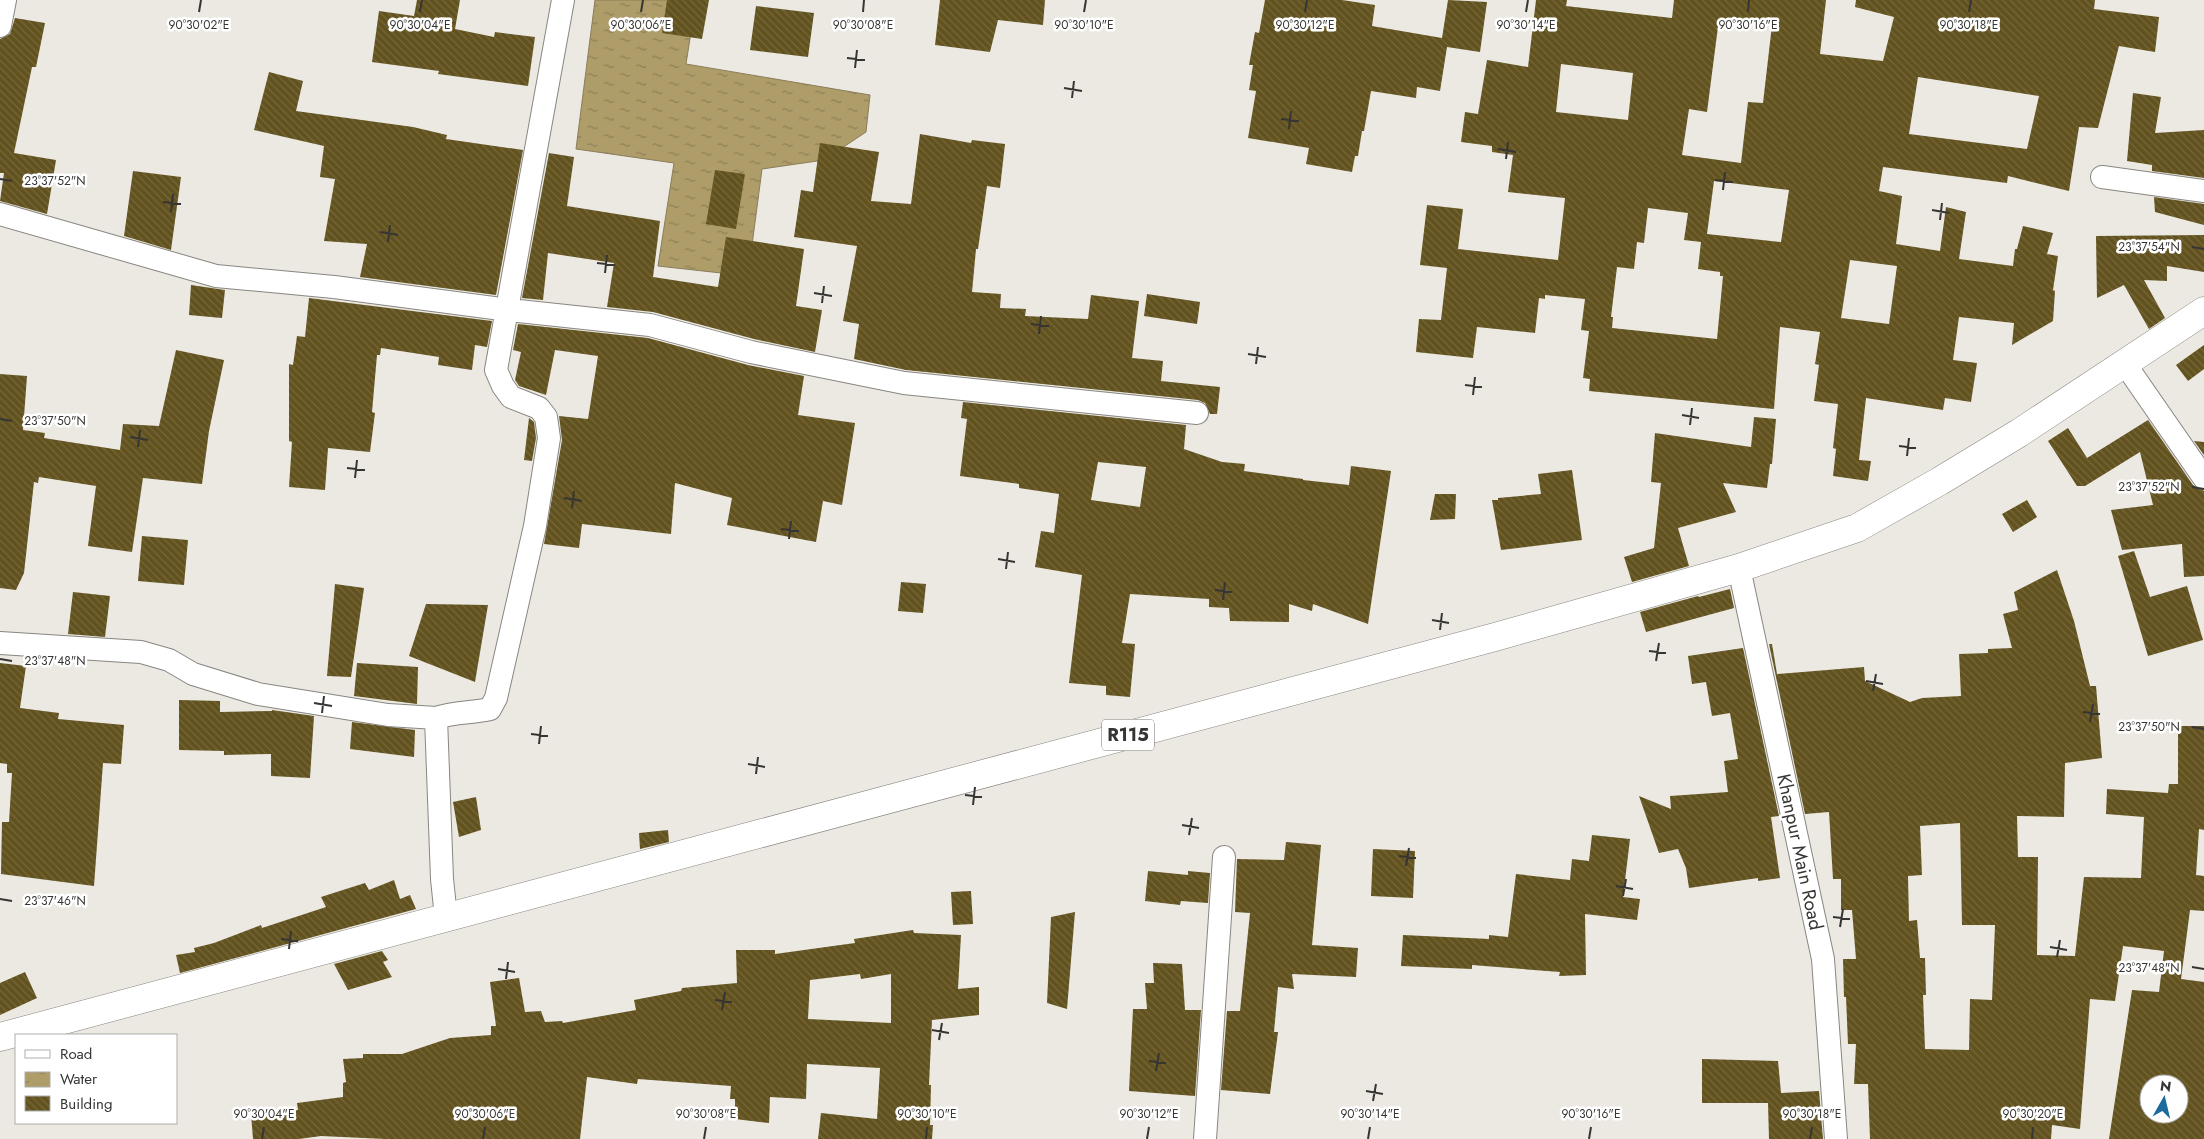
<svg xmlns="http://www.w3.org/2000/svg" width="2204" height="1139" font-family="Jost,sans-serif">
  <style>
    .water { fill: url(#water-ripples); stroke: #8a7d59 }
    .building { fill: url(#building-back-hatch); fill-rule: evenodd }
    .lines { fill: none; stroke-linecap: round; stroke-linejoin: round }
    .minor-casing { stroke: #888680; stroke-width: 24 }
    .primary-casing { stroke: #888680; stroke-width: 29 }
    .minor { stroke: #fff; stroke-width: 22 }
    .primary { stroke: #fff; stroke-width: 28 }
    .ticks { fill: none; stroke: #363533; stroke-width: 2 }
    .labels { text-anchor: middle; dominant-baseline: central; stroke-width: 5; stroke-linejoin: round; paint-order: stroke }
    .shield { fill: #fff; stroke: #727270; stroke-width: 1 }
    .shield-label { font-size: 18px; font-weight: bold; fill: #363533 }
    .street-label { font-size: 19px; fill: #363533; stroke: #fff }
    .ticks-label { font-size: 12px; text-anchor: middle; fill: #363533; stroke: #fff; stroke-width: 5; stroke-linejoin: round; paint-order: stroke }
  </style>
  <defs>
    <pattern id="water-ripples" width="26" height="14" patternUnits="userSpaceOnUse" patternTransform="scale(1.25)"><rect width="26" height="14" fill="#ae9c69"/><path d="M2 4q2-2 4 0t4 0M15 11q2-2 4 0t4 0" fill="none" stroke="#8e8057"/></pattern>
    <pattern id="building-back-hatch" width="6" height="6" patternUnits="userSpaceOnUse" patternTransform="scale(1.25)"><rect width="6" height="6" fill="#62521e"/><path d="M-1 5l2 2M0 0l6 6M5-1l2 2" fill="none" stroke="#75683f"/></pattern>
  </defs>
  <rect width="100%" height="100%" fill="#ebe9e2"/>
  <!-- water -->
  <path class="water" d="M595 0H696L686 64 870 95 866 132 824 160 762 169 748 276 658 266 674 163 576 149Z"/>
  <!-- building -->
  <path class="building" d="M417 0H460L455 29 494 37 495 32 535 37 528 86 438 74 439 71 372 62 379 11 414 16Z
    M667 0H709L702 39 662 33Z
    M940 0H1045L1043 25 998 20 990 52 935 45Z
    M1265 0H1342L1375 5 1372 26 1442 38 1448 0 1487 2 1480 52 1447 47 1440 91 1417 87 1416 98 1371 91 1364 131H1362L1358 156H1355L1352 172 1306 164 1309 148 1248 138 1256 91 1249 90 1253 65H1249L1255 32 1259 33Z
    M1536 0H1567L1566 6 1672 18 1674 0H1826L1820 54 1883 61 1894 17 1855 7 1856 0H2095L2094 9 2159 17 2155 52 2119 46 2098 128 2079 127 2069 191 2008 176 2007 183 1883 167 1879 191 1902 196 1896 244 1940 251 1946 207 1966 212 1959 259 2013 266 2015 249H2017L2023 226 2053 233 2047 254 2058 256 2053 290 2055 291 2053 321 2012 345 2014 323 1959 317 1953 360 1977 363 1971 402 1945 398 1943 410 1866 398 1859 460 1871 461 1868 481 1833 476 1836 449 1833 448 1838 404 1814 401 1819 365 1815 364 1820 332 1780 327 1774 409 1589 391 1590 379 1583 378 1589 331 1581 330 1585 299 1545 295V299L1539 298 1535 333 1477 327 1473 358 1416 352 1419 319 1441 320 1447 268 1420 265 1427 205 1463 209 1458 249 1558 260 1565 198 1508 192 1513 155 1492 152V146L1461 142 1465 112 1478 114 1487 60 1528 67ZM1719 19 1772 25 1763 103 1748 102 1741 163 1682 155 1689 109 1707 112ZM1561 64 1633 73 1628 120 1556 112ZM1918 77 2039 96 2027 149 1909 134ZM1714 181 1789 190 1781 242 1707 234ZM1648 208 1688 213 1684 240 1701 242 1698 269 1720 272V276H1723L1717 339 1612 328 1613 317H1611L1617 267 1634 269 1637 242 1644 243ZM1850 260 1897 266 1889 324 1841 318Z
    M756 6 814 13 808 57 750 50Z
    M15 18 45 23 36 67H32L14 153 56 160 47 214 0 201 4 173H0V39L10 34Z
    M269 72 303 81 296 111 413 127 447 135 446 139 523 150 496 295 360 277 367 244 324 241 335 179 320 177 324 146 254 130Z
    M2133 93 2161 97 2155 133 2204 130V178L2152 171V165L2127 161Z
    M920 134 971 143 972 140 1005 144 1000 188 987 186 978 249H976L972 292 1001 294 1000 308 1026 309 1025 316 1088 319 1091 295 1139 301 1132 358 1163 361 1161 381 1220 387 1217 414H1210L1205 403 1198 400 906 370 854 359 859 324 843 321 857 246 794 237 801 190 813 192 820 143 879 152 871 201 911 204Z
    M549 153 574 157 567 206 660 221 653 277 718 287 726 237 804 249 796 306 822 310 815 352 754 339 653 312 607 307 614 263 548 253 543 300 522 298Z
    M715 170 745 174 736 229 706 224Z
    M133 171 181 177 171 250 124 236Z
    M2154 197 2204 204V225L2155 212Z
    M2204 235V272L2167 266V281L2144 280 2165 318 2149 329 2124 285 2097 298 2096 236Z
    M191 285 225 290 222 318 189 315Z
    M1147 294 1200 302 1197 324 1144 316Z
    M309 298 492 321 487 347 475 345 472 370 438 365 439 357 381 348 380 355H377L372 412 375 413 370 452 328 448 325 490 289 487 292 442 289 441V364L293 365 297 336 305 337Z
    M518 324 648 338 748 365 804 376 798 415 855 423 842 505 823 501 816 542 727 525 732 498 675 483 671 534 582 524 579 548 544 544 562 440 559 416 588 419 598 356 555 350 546 395 519 386 515 380 521 352 513 350Z
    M2204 345V369L2188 381 2176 365Z
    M176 350 224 360 209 431 202 484 143 478 132 552 88 546 96 486 39 477 38 483 34 482 24 573 16 590 0 588V374L27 376 23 430 45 433 44 438 120 450 123 424 159 426Z
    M963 402 1186 425 1184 449 1222 462 1245 464 1244 471 1303 479V480L1349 485 1351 466 1391 471 1368 624 1313 604 1312 611 1289 604V622L1230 621 1229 608 1209 607V599L1130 594 1122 643 1135 644 1130 697 1106 695V686L1069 683 1082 575 1035 567 1041 531 1054 533 1059 494 1019 488V484L960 476 967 419 961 418ZM1098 462 1146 467 1140 507 1091 500Z
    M1754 417 1776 419 1772 464H1770L1767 488 1723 483 1736 512 1678 528 1689 566 1632 582 1624 557 1654 548 1661 483 1651 482 1655 433 1751 447Z
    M529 418 534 422 536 438 532 461 524 460Z
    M2148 420 2193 485 2204 491V576L2184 577 2182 544 2122 550 2111 510 2153 505 2140 452 2085 486H2077L2048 441 2068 428 2087 458Z
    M2194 441 2204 442V455Z
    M1572 470 1582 540 1501 550 1492 500H1498V498L1541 494 1538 474Z
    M1435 494H1456L1455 519 1430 520Z
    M2027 500 2037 517 2013 532 2002 514Z
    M142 536 188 540 184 585 138 581Z
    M2134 551 2150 597 2187 586 2203 640 2148 656 2118 556Z
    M2057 570 2074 621 2090 686H2096L2102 758 2065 763 2064 817 2017 816 2018 857H2038L2037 955 2075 956 2084 877 2141 878 2144 817 2106 814 2107 789 2168 793 2169 784H2178V726H2204V830L2199 829 2196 875 2204 876V911L2190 910 2181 979 2204 982V1139H2109L2132 990 2159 992 2164 951 2123 946 2115 1001 2090 999 2080 1129 2052 1125 2051 1139H1870L1868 1084H1854L1856 1044H1848L1846 997H1844L1843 959H1856L1852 910H1841V879H1833L1829 812 1805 814 1769 644H1772L1777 674 1864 667 1865 681 1910 702 1922 698 1961 696 1959 654 1988 653V649L2012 648 2003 614 2018 610 2014 592ZM1960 823 1962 925H1995L1992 1000 1970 999 1969 1050 1925 1049 1923 995H1926L1925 958H1920L1917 920 1909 921 1908 876 1922 875 1920 826ZM2149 1084H2179V1114H2149Z
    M901 582 926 584 923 613 898 611Z
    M335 584 364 588 351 677 327 676Z
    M1730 589 1734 608 1646 632 1640 612 1698 596 1699 597Z
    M73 592 110 596 105 637 68 634Z
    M426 604 488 605 475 682 409 656Z
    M1743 648 1779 816 1771 817 1780 878 1758 881V878L1689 888 1686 868 1678 849 1659 853 1639 796 1671 809 1670 796 1728 792 1724 761 1738 759 1730 713 1712 716 1706 682 1692 684 1688 656Z
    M0 663 26 666 20 708 59 713 58 719 124 725 121 764 103 763 94 886 1 874 2 822H9L12 773H7V764L0 763Z
    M357 663 418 667 417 704 354 696Z
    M179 700 220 701V712L272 711V710L314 716 310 778 271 776V754L224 755V751L179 750Z
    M352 722 415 730 414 757 350 749Z
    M476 797 481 830 459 837 453 802Z
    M668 830 669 842 640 849 639 833Z
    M1592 835 1630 839 1623 897 1640 899 1637 920 1585 914 1586 975 1559 976 1560 972 1472 965V969L1401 966 1403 935 1489 939V935L1508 937 1516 874 1570 880 1572 859 1589 861Z
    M1286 842 1321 845 1312 945 1358 948 1356 977 1292 974 1294 989 1278 987 1274 1032H1278L1270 1094 1221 1090 1227 1011H1240L1250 913 1235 912 1237 859 1284 860Z
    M1373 849 1415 851 1413 898 1371 896Z
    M1148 871 1188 875V871L1210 873 1208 903 1181 901 1180 905 1145 901Z
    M394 880 400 899 410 895 416 909 180 973 176 955 195 952 194 948 214 943 261 925 262 928 326 907 321 897 346 889 365 883 369 890Z
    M971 891 973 924 953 925 951 892Z
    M1075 912 1067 1009 1047 1003 1051 917Z
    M913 930 914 933 961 935 958 989 979 987V1015L932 1020 929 1085H931L930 1125H933L932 1139H818L821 1113 877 1119 880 1068 807 1064 806 1099 770 1097 769 1123 735 1119V1099H730L731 1086 638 1079 637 1084 587 1077 580 1139H385L321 1136 299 1139H253L251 1114 298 1110 297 1103 343 1097V1083L346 1082 343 1059 363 1058V1054H402L450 1038 491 1035V1026H496L490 982 519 978 525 1012 541 1011 545 1022 562 1021 563 1023 636 1010 634 1000 681 991 682 988 737 983 736 950H775V954L855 943 854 939ZM860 974 861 979 891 974V1023L808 1019 810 980Z
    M382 951 388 960 383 962 392 977 348 990 334 964Z
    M1153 963 1182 964 1185 1010H1201L1195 1096 1129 1091 1133 1009H1147L1145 983H1154Z
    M25 972 37 998 0 1015V983Z
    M1702 1059 1778 1061 1781 1093 1819 1091 1823 1139H1769L1768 1103H1702Z"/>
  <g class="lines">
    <!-- minor casing -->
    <g class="minor-casing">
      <path id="minor" d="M0 26 5 0
        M2102 177 2204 191
        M0 214 216 276 334 287 509 310 650 325 751 352 904 383 1197 413
        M2125 364 2204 478
        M1739 568 1823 959 1836 1139
        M0 643 141 652 169 660 193 674 258 694 388 715 436 718
        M446 917 442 879 436 718C454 712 472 713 490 709L496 698 535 526 549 438 546 417 539 408 511 397 503 386 496 370 563 0
        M1205 1139 1224 857"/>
    </g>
    <!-- primary casing -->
    <g class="primary-casing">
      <path id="primary" d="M0 1037 1495 637 1739 568 1857 528 1940 481 2019 433 2204 311"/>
    </g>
    <!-- minor -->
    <use href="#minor" class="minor"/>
    <!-- primary -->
    <use href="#primary" class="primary"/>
  </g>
  <!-- ticks -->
  <path class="ticks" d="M199 12 201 0M420 12 422 0M641 12 643 0M863 12 864 0M1084 12 1086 0M1305 12 1307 0M1526 12 1528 0M1748 12 1749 0M1969 12 1971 0M847 58 865 60M855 68 857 50M1064 88 1082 91M1072 98 1074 81M1281 119 1299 121M1289 129 1291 111M1498 149 1516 152M1506 159 1508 142M0 179 12 181M1715 180 1733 182M1723 190 1725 172M163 202 181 204M1932 210 1949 213M171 212 173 194M1940 220 1942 203M380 232 398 235M388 242 390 225M2192 247 2204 249M597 263 615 265M605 273 607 255M814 293 832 296M822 303 824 286M1031 324 1049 326M1039 334 1041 316M1248 354 1266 357M1256 364 1258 347M1465 385 1482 387M1473 395 1475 377M1682 415 1699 418M0 419 12 421M1690 425 1692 408M130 437 148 440M1899 446 1916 448M138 447 140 430M1907 456 1909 438M347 468 365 470M355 478 357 460M2192 487 2204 489M564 498 582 501M572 508 574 491M781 529 799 531M789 539 791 521M998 559 1015 562M1006 569 1008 552M1215 590 1232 592M1223 600 1225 582M1432 620 1449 623M1440 630 1442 613M1649 651 1666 653M0 659 12 661M1656 661 1659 643M1866 681 1883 684M1873 691 1876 674M314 703 332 706M2083 712 2100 714M322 713 324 696M2090 722 2093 704M2192 727 2204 729M531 734 548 736M539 744 541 726M748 764 765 767M756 774 758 757M965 795 982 797M973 805 975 787M1182 825 1199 828M1189 835 1192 818M1399 856 1416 858M1406 866 1409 848M1616 886 1633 889M1623 896 1626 879M0 899 12 901M1833 917 1850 919M1840 927 1843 909M281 939 298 941M2050 947 2067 950M289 949 291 931M2057 957 2060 940M2192 967 2204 969M498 969 515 972M506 979 508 962M715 1000 732 1002M722 1010 725 992M932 1030 949 1033M939 1040 942 1023M1149 1061 1166 1063M1156 1071 1159 1053M1366 1091 1383 1094M1373 1101 1376 1084M262 1139 264 1127M483 1139 485 1127M704 1139 706 1127M926 1139 927 1127M1147 1139 1149 1127M1368 1139 1370 1127M1589 1139 1591 1127M1810 1139 1812 1127M2032 1139 2033 1127"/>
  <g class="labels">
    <!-- shield labels -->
    <rect class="shield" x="1102" y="719.5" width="52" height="31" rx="4"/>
    <g class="shield-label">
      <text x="1128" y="735">R115</text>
    </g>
    <!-- street labels -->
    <g class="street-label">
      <text transform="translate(1800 852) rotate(78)">Khanpur Main Road</text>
    </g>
  </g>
  <g class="ticks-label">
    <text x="199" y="29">90°30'02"E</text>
    <text x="420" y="29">90°30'04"E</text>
    <text x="641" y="29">90°30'06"E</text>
    <text x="863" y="29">90°30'08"E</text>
    <text x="1084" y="29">90°30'10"E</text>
    <text x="1305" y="29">90°30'12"E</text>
    <text x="1526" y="29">90°30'14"E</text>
    <text x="1748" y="29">90°30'16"E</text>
    <text x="1969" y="29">90°30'18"E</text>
    <text x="55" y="185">23°37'52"N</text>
    <text x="2149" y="251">23°37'54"N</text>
    <text x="55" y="425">23°37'50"N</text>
    <text x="2149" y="491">23°37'52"N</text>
    <text x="55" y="665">23°37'48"N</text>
    <text x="2149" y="731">23°37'50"N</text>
    <text x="55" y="905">23°37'46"N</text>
    <text x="2149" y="972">23°37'48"N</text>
    <text x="264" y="1118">90°30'04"E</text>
    <text x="485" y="1118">90°30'06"E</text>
    <text x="706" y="1118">90°30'08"E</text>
    <text x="927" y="1118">90°30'10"E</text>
    <text x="1149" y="1118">90°30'12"E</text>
    <text x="1370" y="1118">90°30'14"E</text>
    <text x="1591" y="1118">90°30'16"E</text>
    <text x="1812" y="1118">90°30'18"E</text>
    <text x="2033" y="1118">90°30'20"E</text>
  </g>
  <!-- legend -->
  <rect x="15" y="1034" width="162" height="90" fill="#ffffff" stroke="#afaead"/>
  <rect x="25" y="1050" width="25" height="8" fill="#ffffff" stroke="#afaead"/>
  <text x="60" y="1059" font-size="15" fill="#363533">Road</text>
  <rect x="25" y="1072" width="25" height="15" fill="url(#water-ripples)" stroke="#afaead"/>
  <text x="60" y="1084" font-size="15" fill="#363533">Water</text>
  <rect x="25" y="1096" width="25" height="15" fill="url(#building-back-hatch)" stroke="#afaead"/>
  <text x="60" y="1109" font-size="15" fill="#363533">Building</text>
  <!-- north arrow -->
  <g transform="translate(2164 1099) rotate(8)"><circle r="24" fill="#ffffff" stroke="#afaead"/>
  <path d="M0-4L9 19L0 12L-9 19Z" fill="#1b6c9d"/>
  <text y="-8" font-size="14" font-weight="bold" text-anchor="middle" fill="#363533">N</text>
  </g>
</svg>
